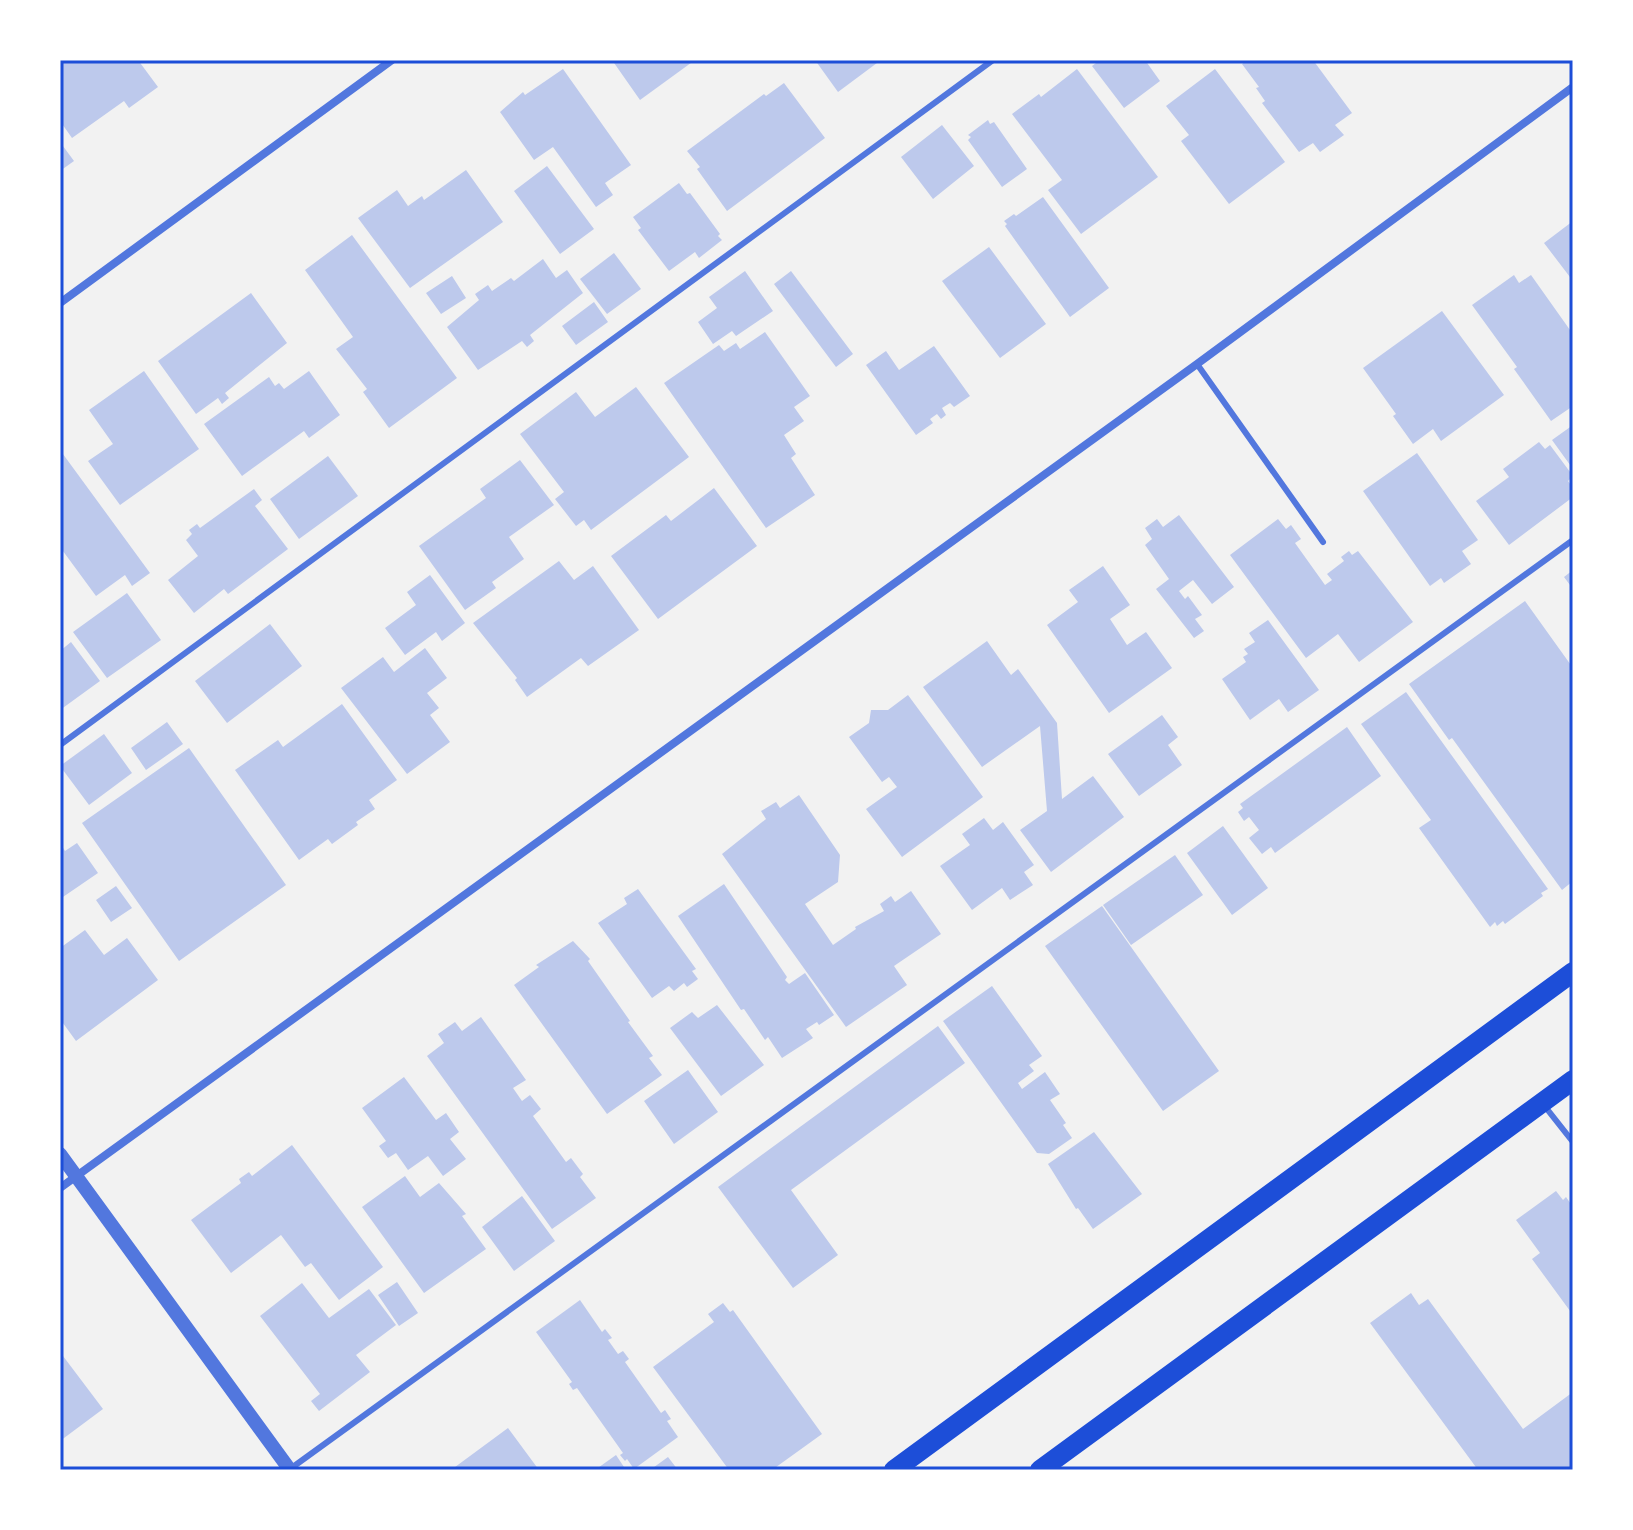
<svg xmlns="http://www.w3.org/2000/svg" width="1633" height="1530" font-family="'Roboto Serif',serif">
  <style>
    .building { fill: #bdc9ec }
    .lines { fill: none; stroke-linecap: round; stroke-linejoin: round }
    .service { stroke: #5277de; stroke-width: 6 }
    .minor { stroke: #5277de; stroke-width: 8 }
    .tertiary { stroke: #5277de; stroke-width: 14 }
    .primary { stroke: #1d4ed8; stroke-width: 20 }
    .neatline { fill: none; stroke: #1d4ed8; stroke-width: 3 }
  </style>
  <rect width="100%" height="100%" fill="#f2f2f2"/>
  <!-- building -->
  <path class="building" d="M60 60H138L158 87 129 108 124 101 72 138 60 121Z
    M612 60H695L640 100Z
    M815 60H881L838 92Z
    M1100 60H1145L1160 81 1124 108 1092 66Z
    M1248 60H1313L1352 113 1335 125 1344 135 1320 152 1313 143 1299 152 1262 103 1265 101 1256 88 1259 87 1242 64Z
    M563 69 631 165 605 183 613 195 596 207 553 147 534 160 500 112 523 92 525 95Z
    M1077 69 1158 177 1081 234 1048 190 1062 180 1012 114 1039 94 1041 97Z
    M1215 69 1285 162 1229 204 1181 141 1189 135 1166 106Z
    M784 83 825 138 727 211 697 169 700 167 687 151 764 94 766 96Z
    M988 120 990 124 994 122 1027 169 1002 187 968 140 971 137 968 135Z
    M942 125 974 166 933 199 901 157Z
    M60 142 74 161 60 171Z
    M547 166 594 229 560 254 514 191Z
    M466 170 503 222 410 288 358 218 397 190 408 206 422 196 424 200Z
    M679 183 687 194 690 193 720 234 718 236 722 240 699 258 695 252 669 271 638 230 641 228 633 217Z
    M1043 197 1109 288 1070 317 1005 226 1007 224 1004 221 1014 214 1016 216Z
    M1573 221V281L1544 243Z
    M352 235 457 378 389 428 363 392 367 389 336 349 353 337 305 270Z
    M989 247 1046 324 1000 358 942 281Z
    M614 253 641 289 607 314 580 279Z
    M543 259 556 278 567 270 583 293 530 335 534 341 527 347 522 341 478 370 447 327 479 300 475 294 488 285 492 291 511 278 514 281Z
    M745 271 773 311 736 336 732 331 713 344 698 322 717 308 709 297Z
    M791 271 853 354 836 367 774 284Z
    M1514 275 1519 283 1531 275 1570 330 1573 328V406L1551 421 1514 369 1517 367 1472 305Z
    M452 276 466 298 441 314 426 293Z
    M251 293 287 343 225 393 229 398 222 404 218 398 196 414 158 361Z
    M594 302 608 322 576 345 562 326Z
    M1442 311 1504 395 1441 441 1433 429 1413 444 1393 416 1396 414 1363 368Z
    M765 332 810 396 794 407 804 421 784 435 796 454 791 458 815 495 766 528 664 383 719 345 724 351 736 343 740 349Z
    M934 346 970 396 954 407 950 403 942 408 946 415 941 419 937 414 930 419 933 423 916 435 866 365 886 351 899 370Z
    M144 371 199 449 120 505 88 461 113 444 89 410Z
    M309 371 340 415 309 438 304 431 242 476 204 424 269 377 275 386 279 383 284 389Z
    M636 387 689 457 591 530 584 520 576 526 555 499 564 492 520 434 576 392 595 417Z
    M1573 425V469L1552 440Z
    M1539 442 1545 449 1550 445 1573 476 1568 481 1573 488V497L1509 545 1476 501 1509 477 1503 469Z
    M60 450 150 573 132 586 125 575 96 596 60 547Z
    M1417 453 1478 540 1462 551 1471 564 1444 583 1441 578 1430 586 1363 491Z
    M328 456 358 496 299 539 270 499Z
    M520 460 554 505 509 537 524 559 492 582 496 588 465 610 419 546 486 498 480 489Z
    M714 488 757 546 658 619 611 556 666 515 671 521Z
    M254 489 262 500 255 506 288 549 228 594 224 589 194 613 168 580 198 556 186 540 192 534 189 530 197 524 200 528Z
    M1179 515 1234 587 1212 604 1193 580 1179 591 1185 599 1188 596 1202 615 1195 619 1204 631 1194 638 1156 589 1169 579 1145 545 1152 539 1145 528 1157 519 1163 527Z
    M1278 519 1286 529 1291 525 1301 539 1295 543 1325 585 1332 580 1327 574 1344 561 1341 557 1349 551 1352 555 1358 551 1413 622 1359 662 1338 634 1306 658 1230 555Z
    M559 561 574 580 593 566 639 630 588 666 581 658 527 697 515 680 517 678 473 623Z
    M1103 566 1130 605 1110 619 1127 645 1146 632 1172 668 1109 713 1047 625 1078 602 1069 590Z
    M1573 570V589L1564 577Z
    M430 575 465 623 442 641 436 632 405 655 385 628 416 605 407 592Z
    M127 593 161 640 107 678 73 632Z
    M1525 601 1573 668V881L1562 890 1452 738 1449 740 1409 684Z
    M1268 620 1319 690 1288 712 1279 699 1250 720 1222 679 1246 662 1243 657 1248 654 1244 649 1255 642 1249 633Z
    M270 624 302 666 227 723 195 681Z
    M987 641 1011 675 1018 669 1057 723 1062 799 1093 776 1124 817 1051 872 1020 830 1047 811 1040 726 982 767 923 687Z
    M71 642 100 681 60 710V651Z
    M425 648 447 678 427 693 439 708 430 715 450 742 407 774 341 688 383 657 394 672Z
    M1406 692 1548 889 1541 893 1543 896 1505 924 1503 921 1497 926 1495 922 1490 927 1419 828 1431 820 1361 724Z
    M908 695 983 797 902 857 866 809 897 787 889 777 882 782 849 737 869 723 871 710H888Z
    M342 704 397 780 369 800 375 809 356 822 358 825 332 844 328 839 299 860 235 770 278 740 283 747Z
    M1162 715 1178 737 1168 745 1182 765 1139 796 1108 754Z
    M167 722 183 744 146 770 131 748Z
    M1347 727 1381 776 1275 853 1271 847 1262 854 1249 838 1259 830 1249 817 1244 821 1238 812 1243 808 1240 804Z
    M104 734 132 773 89 805 60 766Z
    M189 748 286 885 179 961 82 823Z
    M799 795 840 855 838 882 805 904 833 945 856 929 855 927 884 911 880 904 891 896 895 902 911 891 941 934 894 966 907 985 846 1027 722 854 766 819 761 811 776 802 780 808Z
    M984 818 993 830 1003 822 1034 865 1024 872 1033 885 1010 900 1002 888 972 910 940 866 970 845 962 834Z
    M1223 826 1268 888 1232 915 1187 853Z
    M60 843 65 851 77 843 98 873 60 899Z
    M1175 855 1203 895 1131 945 1103 905Z
    M724 884 787 977 785 980 789 984 805 973 834 1015 819 1025 817 1022 806 1029 813 1038 782 1058 768 1037 765 1040 744 1009 741 1010 678 916Z
    M116 886 132 908 111 922 96 900Z
    M638 889 696 969 692 971 698 979 687 987 684 983 674 991 669 986 652 998 598 923 627 904 624 898Z
    M1102 906 1219 1071 1163 1111 1045 946Z
    M85 930 104 955 127 938 158 980 76 1041 60 1019V948Z
    M573 941 590 959 588 961 630 1021 628 1022 653 1056 649 1058 662 1075 607 1114 514 985 539 967 536 965Z
    M992 986 1042 1056 1029 1065 1034 1071 1018 1083 1022 1089 1045 1072 1060 1094 1050 1100 1066 1123 1063 1125 1072 1138 1049 1154 1037 1153 943 1021Z
    M717 1005 764 1065 721 1096 670 1028 692 1012 698 1018Z
    M481 1017 526 1080 513 1088 522 1101 530 1095 541 1109 533 1116 566 1162 571 1158 583 1174 580 1177 596 1198 552 1229 427 1056 444 1043 438 1034 455 1022 462 1031Z
    M938 1026 965 1063 791 1190 838 1255 793 1288 718 1187Z
    M688 1070 718 1112 674 1144 644 1101Z
    M404 1077 436 1120 446 1113 459 1132 450 1139 466 1159 443 1176 428 1156 408 1170 396 1153 388 1158 379 1146 386 1141 362 1108Z
    M1094 1132 1142 1194 1093 1229 1078 1208 1076 1209 1048 1164Z
    M292 1145 383 1267 339 1300 311 1263 305 1267 281 1235 231 1273 191 1220 241 1183 239 1179 249 1172 252 1176Z
    M405 1176 420 1197 439 1183 466 1214 462 1216 486 1249 424 1293 362 1207Z
    M1556 1191 1563 1200 1566 1197 1573 1207V1315L1532 1259 1540 1253 1516 1220Z
    M522 1196 555 1241 514 1271 482 1227Z
    M397 1282 418 1313 399 1326 378 1295Z
    M302 1283 329 1318 369 1289 396 1325 356 1355 370 1372 319 1411 311 1401 320 1394 260 1316Z
    M1411 1293 1419 1305 1428 1299 1523 1429 1573 1392V1470H1478L1370 1323Z
    M580 1300 602 1332 605 1329 612 1338 608 1340 618 1354 623 1351 629 1359 625 1362 661 1413 665 1410 671 1419 667 1421 678 1437 634 1469 627 1459 625 1461 620 1455 623 1453 577 1388 573 1390 569 1384 572 1382 536 1332Z
    M723 1303 730 1312 733 1310 822 1434 772 1470H729L653 1367 714 1322 708 1314Z
    M60 1352 103 1409 60 1441Z
    M508 1428 539 1470H451Z
    M616 1455 626 1470H595Z
    M668 1457 678 1470H650Z"/>
  <g class="lines">
    <!-- service -->
    <path class="service" d="M1197 364 1323 542
      M60 745 993 60
      M1543 1104 1573 1142
      M290 1469 1573 540"/>
    <!-- minor -->
    <path class="minor" d="M60 303 392 60
      M60 1188 1197 364 1573 87"/>
    <!-- tertiary -->
    <path class="tertiary" d="M60 1154 290 1470"/>
    <!-- primary -->
    <path class="primary" d="M894 1470 1573 972
      M1040 1470 1573 1080"/>
  </g>
  <!-- border -->
  <rect width="1633" height="1530" fill="none" stroke="#ffffff" stroke-width="124"/>
  <rect x="62" y="62" width="1509" height="1406" class="neatline"/>
</svg>
